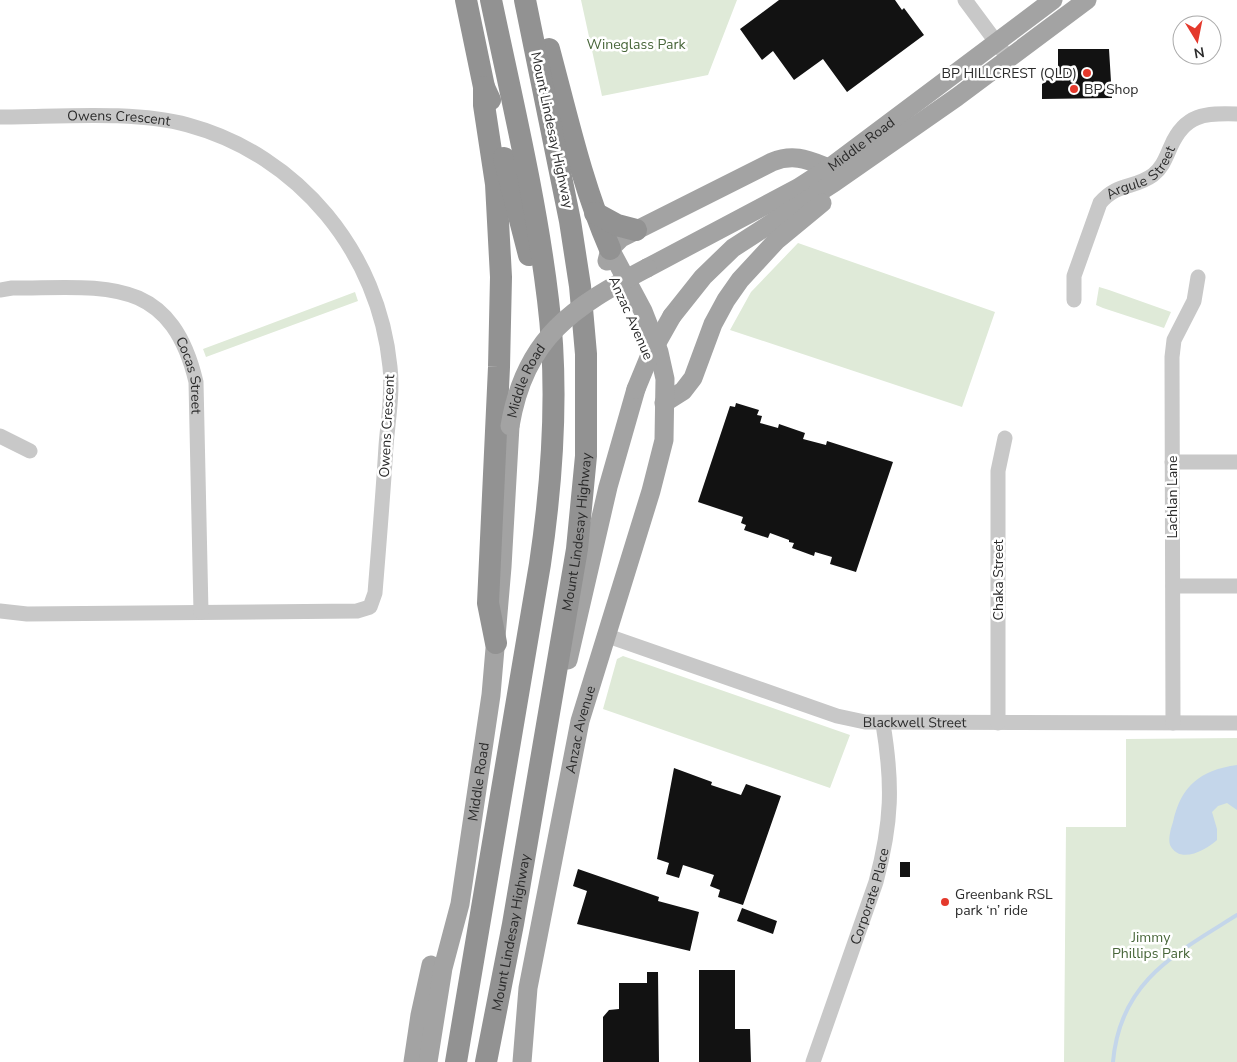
<svg xmlns="http://www.w3.org/2000/svg" width="1237" height="1062" font-family="'Nunito Sans',sans-serif">
  <style>
    .green { fill: #dfead8 }
    .water { fill: #c4d6ea }
    .lines { fill: none; stroke-linecap: round; stroke-linejoin: round }
    .stream { stroke: #c4d6ea; stroke-width: 4 }
    .building { fill: #121212 }
    .minor { stroke: #c8c8c8; stroke-width: 15 }
    .major { stroke: #a3a3a3; stroke-width: 19 }
    .highway { stroke: #929292; stroke-width: 22 }
    .major-bridge { stroke: #a3a3a3; stroke-width: 19 }
    .poi-dot { fill: #e4392c; stroke: #fff; stroke-width: 2 }
    .labels { text-anchor: middle; dominant-baseline: central; stroke-width: 5; stroke-linejoin: round; paint-order: stroke }
    .park-label { font-size: 14px; fill: #48663a; stroke: #fff }
    .poi-label { font-size: 14px; fill: #2b2b2b; stroke: #fff; text-anchor: start }
    .street-label { font-size: 14px; fill: #2b2b2b; stroke: #fff }
  </style>
  <rect width="100%" height="100%" fill="#fff"/>
  <!-- green -->
  <path class="green" d="M581 0H737L708 75 602 96Z
    M798 243 995 312 962 407 730 330 751 292Z
    M1099 287 1109 290 1171 312 1164 328 1103 308 1096 305Z
    M355 292 358 301 206 357 203 349Z
    M623 656 850 735 830 788 603 709 617 659Z
    M1237 738V1062H1064L1066 827H1126V739Z"/>
  <!-- water -->
  <path class="water" d="M1237 765V810L1227 803 1218 806 1212 812 1217 829V840C1206 850 1180 865 1170 845 1168 838 1171 828 1173 822 1181 786 1200 770 1237 765Z"/>
  <g class="lines">
    <!-- stream -->
    <path class="stream" d="M1113 1062C1120 981 1175 954 1237 915"/>
  </g>
  <!-- building -->
  <path class="building" d="M779 0H895L902 10 904 8 924 35 847 92 823 59 794 80 773 51 762 60 740 29Z
    M1058 49H1109L1112 98 1042 99V84L1047 80 1058 79Z
    M736 403 759 410 757 415 762 416 760 423 778 428 779 424 805 433 803 439 826 445 827 441 893 462 856 572 830 564 832 557 815 552 814 556 792 548 794 543 789 542V540L770 533 768 538 744 530 746 525 741 523 743 517 698 502 730 406 735 407Z
    M674 768 712 782 711 785 741 795 746 784 781 796 743 905 718 897 720 890 710 886 714 875 683 865 679 878 666 874 669 863 657 859Z
    M900 862H910V877H900Z
    M578 869 659 897 658 901 699 912 690 951 577 924 587 891 573 886Z
    M742 908 777 921 773 934 737 921Z
    M699 970H735V1029H750L751 1062H699Z
    M647 972H658L659 1062H603V1017L609 1010 619 1009V983H647Z"/>
  <g class="lines">
    <!-- minor -->
    <g class="minor">
      <path d="M965 0 1008 58"/>
      <path id="s1" d="M0 117C57 117 134 110 188 125 299 155 379 253 390 367 393 393 388 420 386 446 383 495 379 544 375 593L370 607 357 611 27 614 0 611"/>
      <path id="s2" d="M0 290 12 288C102 288 170 273 196 382L201 612"/>
      <path id="s3" d="M1074 300V276L1100 203C1118 182 1134 189 1153 175 1163 167 1166 157 1171 146 1185 114 1205 113 1237 114"/>
      <path d="M0 436 30 451"/>
      <path d="M1172 462H1237"/>
      <path d="M1173 586H1237"/>
      <path id="s4" d="M605 635 837 716 865 722 1237 723"/>
      <path d="M998 723V471L1005 438"/>
      <path d="M1173 723 1172 357 1174 340 1194 301 1198 277"/>
      <path id="s5" d="M813 1062 876 882C892 822 893 784 883 724"/>
    </g>
    <!-- major -->
    <g class="major">
      <path d="M607 261 610 249 621 238 772 162C794 153 808 160 829 168"/>
      <path id="s6" d="M647 268 798 188 829 168 1053 0"/>
      <path d="M672 316 703 277 733 248 835 182 957 97 1087 0"/>
      <path d="M664 403 683 391 693 378 713 324 726 300 740 280 776 241 822 203"/>
      <path d="M568 660 608 487 636 389"/>
      <path d="M413 1062 420 1015 431 965"/>
      <path id="s7" d="M428 1062 443 968 460 904 491 695 502 567 510 426"/>
      <path id="s8" d="M522 1062 528 988 580 721 651 491 664 440 665 379 659 352 643 311 610 249"/>
    </g>
    <!-- highway -->
    <g class="highway">
      <path d="M466 0 484 87 490 100"/>
      <path d="M549 49C567 116 582 185 610 249"/>
      <path d="M484 87V105L496 184 501 277 499 367 488 603 496 643"/>
      <path d="M504 158 529 255"/>
      <path d="M595 213 617 225 636 230"/>
      <path d="M456 1062 540 564C553 476 559 388 548 300 536 199 512 100 491 0"/>
      <path id="s9" d="M486 1062 513 924 577 549 586 456V354L580 286 570 221 525 0"/>
    </g>
    <!-- major-bridge -->
    <g class="major-bridge">
      <path d="M636 389 650 355 672 316"/>
      <path id="s10" d="M510 426C525 337 573 307 647 268"/>
    </g>
  </g>
  <!-- markers -->
  <g class="poi-dot">
    <circle cx="1087" cy="73" r="5"/>
    <circle cx="1074" cy="89" r="5"/>
    <circle cx="945" cy="902" r="5"/>
  </g>
  <g class="labels">
    <!-- park labels -->
    <g class="park-label">
      <text x="636" y="44">Wineglass Park</text>
      <text x="1151" y="937">Jimmy<tspan x="1151" dy="16">Phillips Park</tspan></text>
    </g>
    <!-- poi labels -->
    <g class="poi-label">
      <text x="1077" y="73" text-anchor="end">BP HILLCREST (QLD)</text>
      <text x="1084" y="89">BP Shop</text>
      <text x="955" y="894">Greenbank RSL<tspan x="955" dy="16">park ‘n’ ride</tspan></text>
    </g>
    <!-- street labels -->
    <g class="street-label">
      <text stroke="none"><textPath href="#s1" startOffset="119">Owens Crescent</textPath></text>
      <text transform="translate(552 130) rotate(78)">Mount Lindesay Highway</text>
      <text stroke="none"><textPath href="#s6" startOffset="248">Middle Road</textPath></text>
      <text stroke="none"><textPath href="#s3" startOffset="154">Argule Street</textPath></text>
      <text transform="translate(631 318) rotate(66)">Anzac Avenue</text>
      <text stroke="none"><textPath href="#s2" startOffset="238">Cocas Street</textPath></text>
      <text stroke="none"><textPath href="#s10" startOffset="48">Middle Road</textPath></text>
      <text transform="translate(387 426) rotate(-87)">Owens Crescent</text>
      <text transform="translate(1172 497) rotate(-90)">Lachlan Lane</text>
      <text stroke="none"><textPath href="#s9" startOffset="538">Mount Lindesay Highway</textPath></text>
      <text transform="translate(998 580) rotate(-90)">Chaka Street</text>
      <text stroke="none"><textPath href="#s4" startOffset="324">Blackwell Street</textPath></text>
      <text stroke="none"><textPath href="#s8" startOffset="338">Anzac Avenue</textPath></text>
      <text stroke="none"><textPath href="#s7" startOffset="285">Middle Road</textPath></text>
      <text stroke="none"><textPath href="#s5" startOffset="175">Corporate Place</textPath></text>
      <text stroke="none"><textPath href="#s9" startOffset="132">Mount Lindesay Highway</textPath></text>
    </g>
  </g>
  <!-- north arrow -->
  <g transform="translate(1197 40) rotate(170)"><circle r="24" fill="#ffffff" stroke="#aaaaaa"/>
  <path d="M0-4L9 19L0 12L-9 19Z" fill="#e4392c"/>
  <text y="-8" font-size="14" font-weight="bold" text-anchor="middle" fill="#2b2b2b">N</text>
  </g>
</svg>
